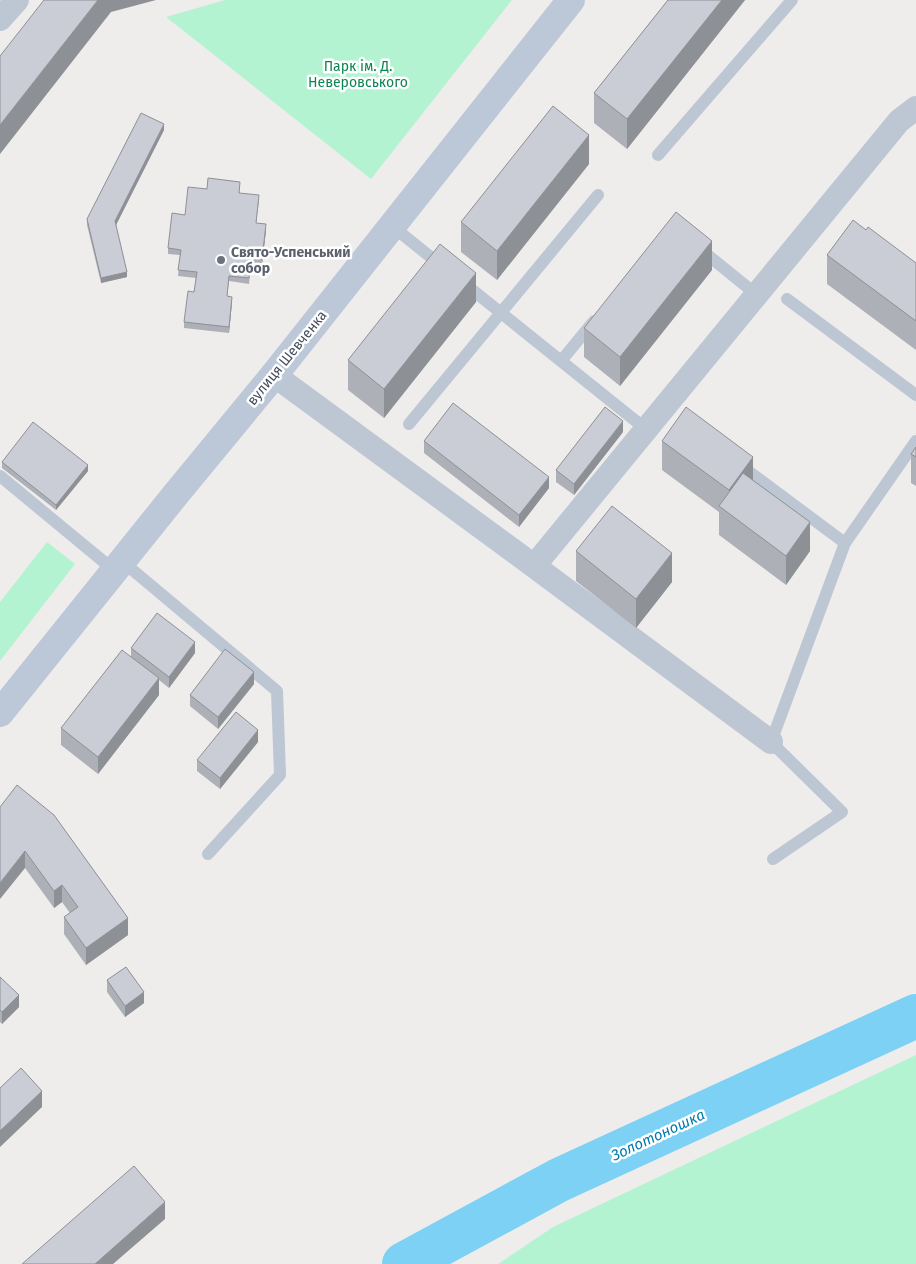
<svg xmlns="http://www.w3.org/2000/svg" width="916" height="1264" font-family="'Fira Sans',sans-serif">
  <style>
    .green { fill: #b4f3d2 }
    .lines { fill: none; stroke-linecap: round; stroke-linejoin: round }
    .river { stroke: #7cd1f5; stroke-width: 44 }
    .lane { stroke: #bdc7d4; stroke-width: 12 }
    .street { stroke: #bdc7d4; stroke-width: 24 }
    .secondary { stroke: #bcc7d8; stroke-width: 28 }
    .wall { fill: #aeb0b7 }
    .shaded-wall { fill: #8d9095 }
    .building { fill: #cacdd5; stroke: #8d9095 }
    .worship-dot { fill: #6b7280; stroke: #fff; stroke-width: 2 }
    .labels { text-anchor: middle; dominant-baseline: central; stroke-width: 5; stroke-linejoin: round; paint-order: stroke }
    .park-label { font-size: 14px; fill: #0c8453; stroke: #fff }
    .worship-label { font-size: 14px; font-weight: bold; fill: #5b616d; stroke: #fff; text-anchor: start }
    .street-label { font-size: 14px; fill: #424d5b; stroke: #fff }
    .water-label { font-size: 15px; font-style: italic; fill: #007bb1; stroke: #fff }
  </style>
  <rect width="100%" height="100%" fill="#efecec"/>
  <!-- green -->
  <path class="green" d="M225 0H512L371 179 166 17Z
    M47 542 75 564 0 661V602Z
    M916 1055V1264H498L553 1227Z"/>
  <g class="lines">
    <!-- river -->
    <path class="river" d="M404 1264 559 1180 916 1016"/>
    <!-- lane -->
    <path class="lane" d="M658 155 792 0
      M392 226 443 267
      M699 248 757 295
      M465 284 647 430
      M787 299 916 395
      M561 361 594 321
      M409 424 598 195
      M740 465 845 543
      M0 476 115 571
      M123 562 277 691 280 775 208 854
      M773 859 842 812 771 742 845 543 916 441"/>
    <!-- street -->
    <path class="street" d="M0 19 17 0
      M274 375 534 566 899 121 916 108
      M534 566 771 742"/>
    <!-- secondary -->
    <path class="secondary" d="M0 713 176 494 274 375 571 0"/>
  </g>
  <!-- wall -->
  <path class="wall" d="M668 0H745L627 149 594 123V93Z
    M164 130 116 225 127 277 101 283 87 225V219Z
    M589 164 497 280 461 252V222Z
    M240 188 239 193 259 201 256 223 266 230 262 265 251 264 249 284 229 281 227 296 232 302 229 333 184 328V322L194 292 196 278 178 276 180 255 168 254V248L185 215 207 189Z
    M866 230 916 263V350L827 284V255Z
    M712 270 620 386 584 357V328Z
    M476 302 384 418 348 390V360Z
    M623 432 574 495 556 482V470Z
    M424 441 549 488 519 527 424 453Z
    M662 441 753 480 810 551 786 585 719 535V512L662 470Z
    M916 447V486L911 483V454Z
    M2 462 88 471 56 510 2 468Z
    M576 551 672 582 636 628 576 581Z
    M131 648 195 653 169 688 159 680V695L98 774 61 745V728L131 656Z
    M254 684 218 729 190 706V695Z
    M258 742 220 789 197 771V760Z
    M0 807 128 935 86 965 64 934V917L70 913 62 902 54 908 25 868Z
    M0 977 19 1007 2 1024 0 1022Z
    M107 980 144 1003 125 1017 107 992Z"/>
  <!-- shaded-wall -->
  <path class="shaded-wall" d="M98 0H156L111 12 0 154V125Z
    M722 0H745L627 149V119Z
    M164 124V130L115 227V221Z
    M589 135V164L497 280V251Z
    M266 224V230L262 265V259Z
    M712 241V270L620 386V357Z
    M127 272V277L101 283V278Z
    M476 273V302L384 418V389Z
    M232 297V302L229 333V327Z
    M623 421V432L574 495V484Z
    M753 457V486L729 514V490Z
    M88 465V471L56 510V505Z
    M549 477V488L519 527V515Z
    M810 522V551L786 585V556Z
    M672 553V582L636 628V599Z
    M195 642V653L169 688V677Z
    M254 672V684L218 729V717Z
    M159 678V695L98 774V757Z
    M258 730V742L220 789V778Z
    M25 851V868L0 899V883Z
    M62 885V902L54 908V891Z
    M128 918V935L86 965V948Z
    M144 992V1003L125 1017V1006Z
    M19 995V1007L2 1024V1012Z
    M42 1091V1107L0 1147V1131Z
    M165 1202V1219L113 1264H95Z"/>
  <!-- building -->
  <path class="building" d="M44 0H98L0 125V56Z
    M668 0H722L627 119 594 93Z
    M553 106 589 135 497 251 461 222Z
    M141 113 164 124 115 221 127 272 101 278 87 219Z
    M208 178 240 182 239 193 259 195 256 223 266 224 262 259 251 258 249 278 229 276 227 296 232 297 229 327 184 322 188 291 194 292 197 272 178 270 181 250 168 248 172 213 185 215 188 187 207 189Z
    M676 212 712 241 620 357 584 328Z
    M853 220 866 230 868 227 916 263V321L827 255Z
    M440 244 476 273 384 389 348 360Z
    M453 403 549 477 519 515 424 441Z
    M605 407 623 421 574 484 556 470Z
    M686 407 753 457 729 490 662 441Z
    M33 422 88 465 56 505 2 462Z
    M916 447V457L911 454Z
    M743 473 810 522 786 556 719 506Z
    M612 506 672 553 636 599 576 551Z
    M157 613 195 642 169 677 131 648Z
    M225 649 254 672 218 717 190 695Z
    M122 650 159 678 98 757 61 728Z
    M236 712 258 730 220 778 197 760Z
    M17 785 54 815 128 918 86 948 64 917 78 907 62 885 54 891 25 851 0 883V807Z
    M126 967 144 992 125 1006 107 980Z
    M0 977 19 995 2 1012 0 1010Z
    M21 1068 42 1091 0 1131V1088Z
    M134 1166 165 1202 95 1264H22Z"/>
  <!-- markers -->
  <circle class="worship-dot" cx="221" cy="260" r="5"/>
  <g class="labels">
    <!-- park labels -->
    <g class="park-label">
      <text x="358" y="66">Парк ім. Д.<tspan x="358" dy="16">Неверовського</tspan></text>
    </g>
    <!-- worship labels -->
    <g class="worship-label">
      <text x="231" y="252">Свято-Успенський<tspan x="231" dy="16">собор</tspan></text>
    </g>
    <!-- street labels -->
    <g class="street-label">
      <text transform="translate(287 358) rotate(-51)">вулиця Шевченка</text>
    </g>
    <!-- water labels -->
    <g class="water-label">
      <text transform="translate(658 1135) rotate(-25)">Золотоношка</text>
    </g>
  </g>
</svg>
